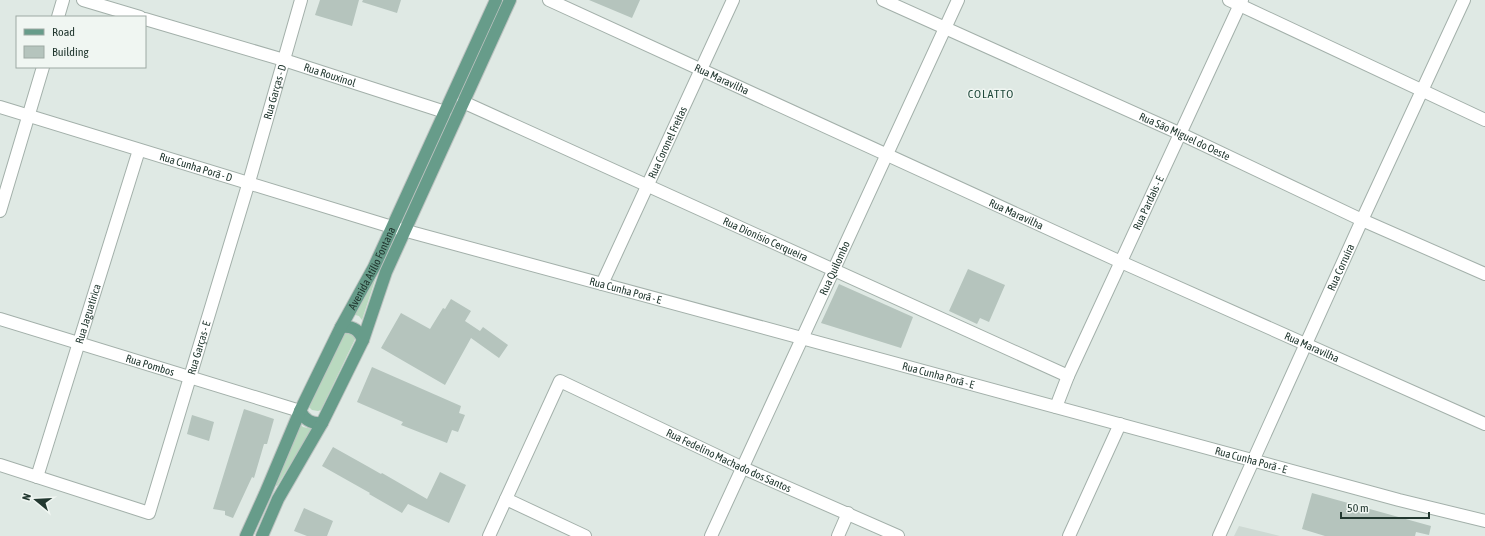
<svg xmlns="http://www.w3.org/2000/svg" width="1485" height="536" font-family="'Asap Condensed',sans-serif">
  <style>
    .built { fill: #ced9d3 }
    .green { fill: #b9d9bf }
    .building { fill: #b5c4bd }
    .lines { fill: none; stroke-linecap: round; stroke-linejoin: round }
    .minor-casing { stroke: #a3b0aa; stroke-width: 14 }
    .major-casing { stroke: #bdc3c1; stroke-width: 14 }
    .minor { stroke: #fff; stroke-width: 12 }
    .major { stroke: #679c8a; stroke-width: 12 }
    .labels { text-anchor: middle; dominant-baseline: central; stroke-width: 3; stroke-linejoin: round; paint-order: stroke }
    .street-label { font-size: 11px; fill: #223830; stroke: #f0f6f2 }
    .neighbourhood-label { font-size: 12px; letter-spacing: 1px; fill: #1f493b; stroke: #f0f6f2 }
  </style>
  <rect width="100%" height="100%" fill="#dfe9e4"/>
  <!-- built -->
  <path class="built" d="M1239 526 1280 536H1234Z"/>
  <!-- green -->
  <path class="green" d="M380 265 362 320 359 316 352 314Z
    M346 331 356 337 321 410 318 411 312 410 309 407Z
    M300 424 303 427 312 429 277 486 273 484Z"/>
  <!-- building -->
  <path class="building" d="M320 0H359L352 26 315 15Z
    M363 0H401L397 13 362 2Z
    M589 0H640L632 18Z
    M968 269 1005 285 989 322 980 318 977 324 949 311Z
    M839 284 913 317 901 348 821 323Z
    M451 299 471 311 465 321 480 331 483 327 508 345 499 358 471 338 445 385 381 348 401 313 430 329 443 308 445 309Z
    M372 367 461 406 459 413 465 415 458 432 452 430 447 443 401 425 403 422 357 402Z
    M244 409 274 419 267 444H264L254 478 252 477 233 518 225 515V511L213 509Z
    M192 415 214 422 209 441 187 434Z
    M333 447 367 466 381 474 382 473 427 499 440 472 466 485 449 523 408 504 402 513 369 494 370 493 322 466Z
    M1312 493 1431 526 1429 535 1416 532 1415 536H1325L1302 529Z
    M304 508 333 521 327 536H307L294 531Z"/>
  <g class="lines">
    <!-- minor casing -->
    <g class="minor-casing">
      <g id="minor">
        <path d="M83 0 140 17"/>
        <path id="s1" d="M549 0 1121 262 1485 424"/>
        <path id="s2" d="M883 0 1181 134 1362 220 1485 274"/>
        <path d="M1229 0 1485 120"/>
        <path d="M58 17 63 0"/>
        <path id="s3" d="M145 19 284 60 445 112"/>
        <path id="s4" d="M463 102 1068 376"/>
        <path id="s5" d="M0 107 392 227 1399 500 1485 521"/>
        <path d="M0 211 43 67"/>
        <path id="s6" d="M602 284 733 0"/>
        <path id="s7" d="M0 319 300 411"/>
        <path id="s8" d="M1056 407 1068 376 1242 0"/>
        <path id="s9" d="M0 465 149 513 251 175 301 0"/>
        <path id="s10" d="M37 477 139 150"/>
        <path d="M506 499 585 536"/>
        <path id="s11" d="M489 536 560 381 743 468 898 536"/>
        <path id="s12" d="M711 536 958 0"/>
        <path d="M838 536 848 513"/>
        <path d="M1069 536 1120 424"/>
        <path id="s13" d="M1219 536 1362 220 1464 0"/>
      </g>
    </g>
    <!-- major casing -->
    <g class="major-casing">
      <g id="major">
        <path d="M341 327C352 326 359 329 363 340"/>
        <path d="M300 411C305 420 311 424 322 423"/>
        <path id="s14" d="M246 536 265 494 300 411 341 327 374 267 496 0"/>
        <path d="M262 536 278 499 322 423 363 340 386 272 510 0"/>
      </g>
    </g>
    <!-- minor -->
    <use href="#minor" class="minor"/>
    <!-- major -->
    <use href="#major" class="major"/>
  </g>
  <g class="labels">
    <!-- street labels -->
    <g class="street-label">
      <text stroke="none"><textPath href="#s3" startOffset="193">Rua Rouxinol</textPath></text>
      <text stroke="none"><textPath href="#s1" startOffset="190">Rua Maravilha</textPath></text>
      <text stroke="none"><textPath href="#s9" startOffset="596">Rua Garças - D</textPath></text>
      <text stroke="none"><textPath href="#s2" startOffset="331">Rua São Miguel do Oeste</textPath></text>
      <text stroke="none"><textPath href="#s6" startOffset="156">Rua Coronel Freitas</textPath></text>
      <text stroke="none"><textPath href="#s5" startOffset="205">Rua Cunha Porã - D</textPath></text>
      <text stroke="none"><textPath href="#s8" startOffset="224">Rua Pardais - E</textPath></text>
      <text stroke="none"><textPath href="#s1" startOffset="514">Rua Maravilha</textPath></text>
      <text stroke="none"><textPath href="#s4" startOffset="332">Rua Dionísio Cerqueira</textPath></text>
      <text stroke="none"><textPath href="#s13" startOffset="295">Rua Corruíra</textPath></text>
      <text stroke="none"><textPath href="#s14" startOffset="296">Avenida Atílio Fontana</textPath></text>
      <text stroke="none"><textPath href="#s12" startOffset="295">Rua Quilombo</textPath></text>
      <text stroke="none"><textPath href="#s5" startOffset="652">Rua Cunha Porã - E</textPath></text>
      <text stroke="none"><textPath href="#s10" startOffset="171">Rua Jaguatirica</textPath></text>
      <text stroke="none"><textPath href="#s1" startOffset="838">Rua Maravilha</textPath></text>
      <text stroke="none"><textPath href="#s9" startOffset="329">Rua Garças - E</textPath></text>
      <text stroke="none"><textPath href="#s7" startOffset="157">Rua Pombos</textPath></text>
      <text stroke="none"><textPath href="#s5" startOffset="976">Rua Cunha Porã - E</textPath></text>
      <text stroke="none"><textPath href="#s11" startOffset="357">Rua Fedelino Machado dos Santos</textPath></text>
      <text stroke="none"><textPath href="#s5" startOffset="1300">Rua Cunha Porã - E</textPath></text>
    </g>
    <!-- neighbourhood labels -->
    <g class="neighbourhood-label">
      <text x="991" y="94">COLATTO</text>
    </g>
  </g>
  <!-- legend -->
  <rect x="16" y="16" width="130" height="52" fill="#f0f6f2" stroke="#9eaaa4"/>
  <rect x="24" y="29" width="20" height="6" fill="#679c8a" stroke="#9eaaa4"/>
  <text x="52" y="36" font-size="12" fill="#223830">Road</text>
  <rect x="24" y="46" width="20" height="12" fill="#b5c4bd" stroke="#9eaaa4"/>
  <text x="52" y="56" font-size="12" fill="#223830">Building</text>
  <!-- north arrow -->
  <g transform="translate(36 500) rotate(288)" stroke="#f0f6f2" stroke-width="3" paint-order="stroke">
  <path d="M0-3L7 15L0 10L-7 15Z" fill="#223830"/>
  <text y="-6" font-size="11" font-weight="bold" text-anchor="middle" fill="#223830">N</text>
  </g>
  <!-- scale -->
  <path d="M1341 512v6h88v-6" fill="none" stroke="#223830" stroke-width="2"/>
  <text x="1347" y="512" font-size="12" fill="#223830" stroke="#f0f6f2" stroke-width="3" paint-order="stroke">50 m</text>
</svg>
